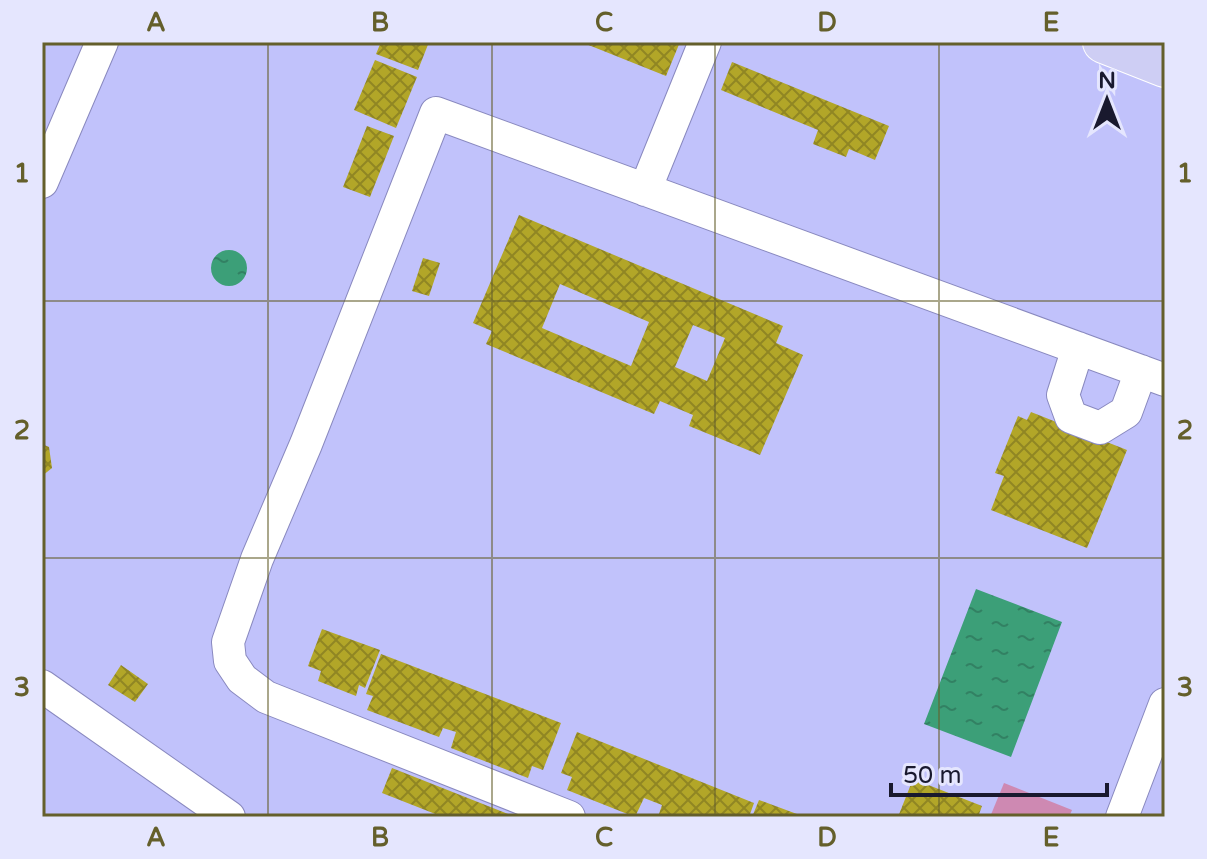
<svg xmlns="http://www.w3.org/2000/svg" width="1207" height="859" font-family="'Varela Round',sans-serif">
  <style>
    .park { fill: #ce89b2 }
    .water { fill: url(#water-ripples) }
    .building { fill: url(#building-cross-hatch); fill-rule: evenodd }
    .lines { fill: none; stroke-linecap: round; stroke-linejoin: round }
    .minor-casing { stroke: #8989bf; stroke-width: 34 }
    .major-casing { stroke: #fff; stroke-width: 44 }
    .minor { stroke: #fff; stroke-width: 32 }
    .major { stroke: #cecef4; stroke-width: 42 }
    .grid { fill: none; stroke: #645f2b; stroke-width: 2; stroke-opacity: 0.55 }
    .neatline { fill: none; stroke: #645f2b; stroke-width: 3 }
    .grid-label { font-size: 26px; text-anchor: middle; font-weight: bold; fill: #645f2b }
  </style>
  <defs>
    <pattern id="water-ripples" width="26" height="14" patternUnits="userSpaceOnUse" patternTransform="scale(2)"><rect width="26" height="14" fill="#3c9f78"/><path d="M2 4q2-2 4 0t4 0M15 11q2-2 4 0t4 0" fill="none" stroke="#328163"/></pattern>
    <pattern id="building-cross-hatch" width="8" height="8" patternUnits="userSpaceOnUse" patternTransform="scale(2)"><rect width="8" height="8" fill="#b2a628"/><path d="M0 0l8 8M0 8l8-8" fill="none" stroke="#908623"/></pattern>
  </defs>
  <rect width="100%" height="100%" fill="#c1c2fb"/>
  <!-- park -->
  <path class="park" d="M1004 783 1072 810 1069 817H990Z"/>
  <!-- water -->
  <path class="water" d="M211 268a18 18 0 1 1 36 0a18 18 0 1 1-36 0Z
    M976 589 1062 622 1011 757 924 724Z"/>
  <!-- building -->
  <path class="building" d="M381 42H429L418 70 376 54Z
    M581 42H680L666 76Z
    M375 60 417 77 396 128 354 110Z
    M732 62 889 126 875 160 849 149 846 157 813 144 818 130 721 90Z
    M367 126 394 136 370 197 343 187Z
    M519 215 783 326 776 343 803 355 760 455 689 426 693 415 660 401 654 414 486 344 492 331 473 323ZM560 284 649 322 631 366 542 328ZM693 325 725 338 707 381 675 367Z
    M423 258 440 263 429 296 412 291Z
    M1031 412 1127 450 1087 548 991 510 1004 476 995 473 1018 416 1027 420Z
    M42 444 49 447 52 468 42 476Z
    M322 629 380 650 365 688 359 685 356 696 318 681 321 671 308 666Z
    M381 654 561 723 543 770 532 766 528 778 451 748 456 732 443 728 439 737 367 710 373 696 366 694Z
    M121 665 148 684 135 702 108 685Z
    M577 732 754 803 749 817H658L662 805 644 798 635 817 567 790 572 777 561 773Z
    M392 768 516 817H443L382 793Z
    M913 779 982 806 978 817H898Z
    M759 800 805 817H752Z"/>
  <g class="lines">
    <!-- minor casing -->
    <g class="minor-casing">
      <path id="minor" d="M42 182 102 42
        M645 190 705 42
        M1078 348 1063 395 1071 417 1100 428 1126 412 1141 371
        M42 686 229 817
        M569 817 266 697 242 679 230 661 228 642 257 559 306 444 436 113 1165 380
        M1122 817 1165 704"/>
    </g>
    <!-- major casing -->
    <g class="major-casing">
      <path id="major" d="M1104 42 1165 66"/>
    </g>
    <!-- minor -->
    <use href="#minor" class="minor"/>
    <!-- major -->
    <use href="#major" class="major"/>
  </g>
  <!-- grid -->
  <path class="grid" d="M268 42V817M492 42V817M715 42V817M939 42V817M42 301H1165M42 558H1165"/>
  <!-- border -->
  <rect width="1207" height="859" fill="none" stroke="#e5e6fe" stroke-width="88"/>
  <!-- north arrow -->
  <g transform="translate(1107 100)" stroke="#e5e6fe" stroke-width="6" paint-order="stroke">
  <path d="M0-6L14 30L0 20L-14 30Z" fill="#19192e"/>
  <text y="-12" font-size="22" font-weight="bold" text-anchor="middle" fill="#19192e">N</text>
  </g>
  <!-- scale -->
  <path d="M891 783v12h216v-12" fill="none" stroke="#19192e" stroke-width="4"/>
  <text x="903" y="783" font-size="24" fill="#19192e" stroke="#e5e6fe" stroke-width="6" paint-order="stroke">50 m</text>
  <rect x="44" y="44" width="1119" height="771" class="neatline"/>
  <g class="grid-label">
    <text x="156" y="31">A</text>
    <text x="380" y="31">B</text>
    <text x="604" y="31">C</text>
    <text x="827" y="31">D</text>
    <text x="1051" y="31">E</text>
    <text x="22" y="182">1</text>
    <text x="1185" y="182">1</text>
    <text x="22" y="439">2</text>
    <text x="1185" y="439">2</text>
    <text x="22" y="696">3</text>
    <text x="1185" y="696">3</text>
    <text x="156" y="846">A</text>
    <text x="380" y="846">B</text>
    <text x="604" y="846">C</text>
    <text x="827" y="846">D</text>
    <text x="1051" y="846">E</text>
  </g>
</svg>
